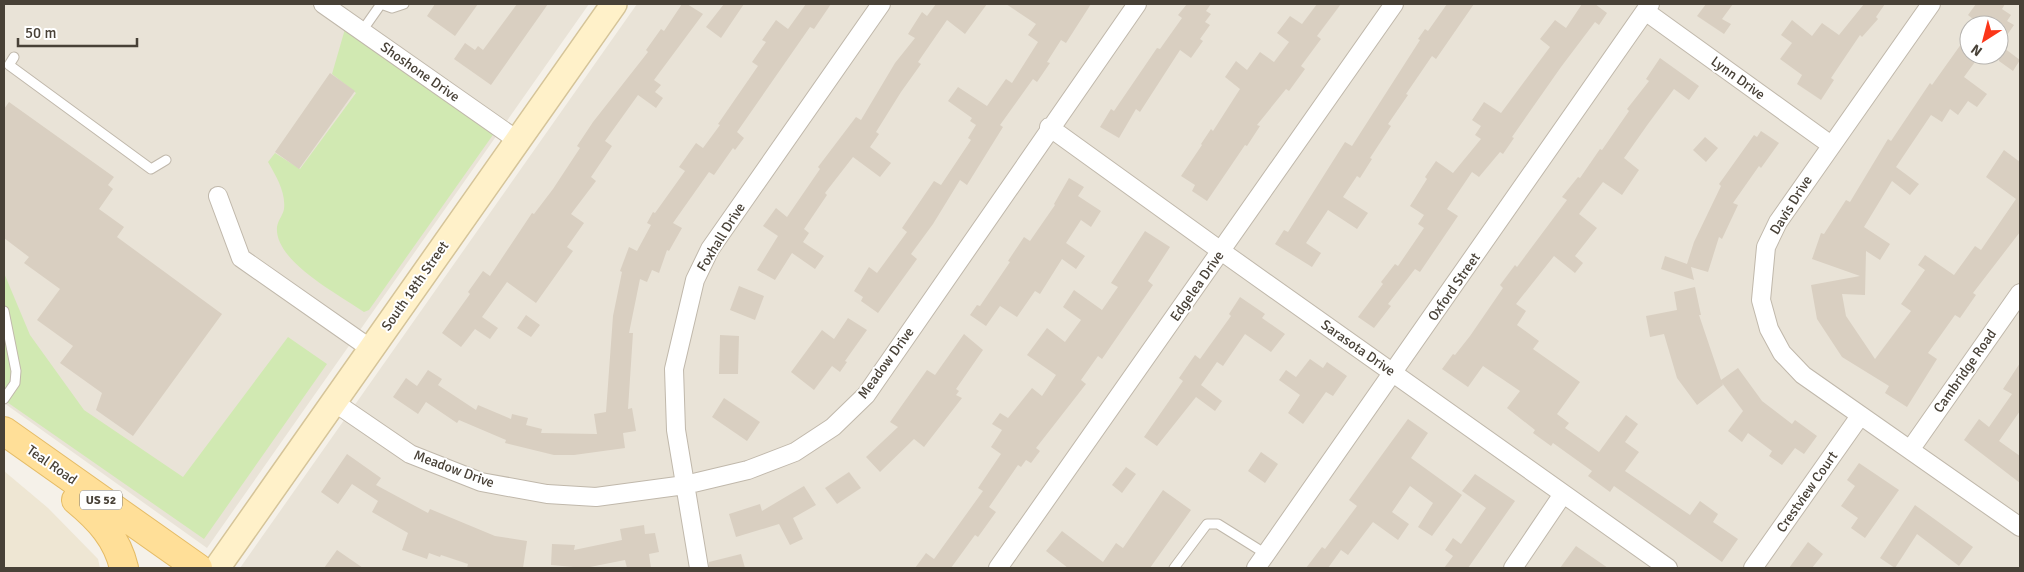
<svg xmlns="http://www.w3.org/2000/svg" width="2024" height="572" font-family="Signika,sans-serif">
  <style>
    .residential { fill: #e9e3d7; fill-rule: evenodd }
    .education { fill: #eee6d3 }
    .green { fill: #d1e9b2 }
    .building { fill: #d9cfc1 }
    .lines { fill: none; stroke-linecap: round; stroke-linejoin: round }
    .lane-casing { stroke: #c0b8ab; stroke-width: 11 }
    .street-casing { stroke: #c0b8ab; stroke-width: 20 }
    .secondary-casing { stroke: #d5c499; stroke-width: 28 }
    .primary-casing { stroke: #e5bc67; stroke-width: 30 }
    .lane { stroke: #fff; stroke-width: 9 }
    .street { stroke: #fff; stroke-width: 18 }
    .secondary { stroke: #fff1c9; stroke-width: 25 }
    .primary { stroke: #ffdf98; stroke-width: 28 }
    .labels { text-anchor: middle; dominant-baseline: central; stroke-width: 4; stroke-linejoin: round; paint-order: stroke }
    .shield { fill: #fff; stroke: #7f7a73; stroke-width: 1 }
    .shield-label { font-size: 12px; font-weight: bold; fill: #484137 }
    .street-label { font-size: 14px; fill: #484137; stroke: #fff }
  </style>
  <rect width="100%" height="100%" fill="#f5f1e9"/>
  <!-- residential -->
  <path class="residential" d="M4 4H589L207 548 4 403Z
    M637 4H2020V568H240ZM1969 25H1999V55H1969Z"/>
  <!-- education -->
  <path class="education" d="M4 471 48 508 98 559 100 568H4Z"/>
  <!-- green -->
  <path class="green" d="M345 29 495 132 369 310 364 312C338 294 274 261 277 227 278 220 283 215 284 209 286 192 276 176 268 162L275 153 300 169 356 93 332 74Z
    M4 273 30 335 84 410 183 477 288 337 327 364 204 539 4 400Z"/>
  <!-- building -->
  <path class="building" d="M435 4H478L455 36 427 16Z
    M517 4H548L491 85 454 59 465 43 475 50 478 46 483 50Z
    M682 4H687L703 14 654 80 661 85 655 92 663 98 656 108 638 95 605 141 612 146 591 177 596 181 571 214 584 223 567 247 573 251 536 303 507 282 482 317 498 328 490 339 475 329 461 347 442 333 470 294 468 292 483 271 490 276 532 213 534 214 553 189 580 148 577 146 593 122 648 52 646 50 661 29 664 31Z
    M724 4H744L721 38 706 27Z
    M806 4H831L814 29 810 27 737 132 744 138 735 150 733 148 714 175 709 172 673 223 682 228 669 251 667 250 659 273 652 270 647 282 640 279 629 333H633L628 409 632 408 636 431 623 433 625 448 574 455H554L505 443 506 440 459 420 457 423 426 402 418 414 393 397 406 378 417 386 428 370 442 379 438 385 476 410 478 405 511 419 512 414 528 418 526 425 542 429 541 433 597 434 594 414 606 412 613 316 622 272 620 271 629 247 637 251 651 225 647 223 653 212 655 213 685 171 679 167 696 143 703 148 720 125 718 124 758 66 752 62 766 42 762 40 776 20 788 29Z
    M936 4H987L965 34 947 20 918 62 921 64 901 92 876 132 879 134 870 147 891 163 880 177 853 157 825 193 827 195 804 229 809 233 803 242 824 256 815 269 792 253 775 280 757 270 778 236 763 226 776 208 787 217 820 169 818 167 856 117 861 120 895 63 915 38 908 34 922 12 927 16Z
    M1006 4H1091L1066 43 1061 40 1047 62 1050 63 1037 82 1033 79 1000 125 1003 127 967 185 960 180 933 224 911 254 917 259 878 313 861 301 863 297 854 291 869 267 877 273 907 232 902 228 934 181 941 185 971 140 968 138 976 125 970 121 972 118 948 101 958 87 987 106 1006 79 1012 83 1038 42 1028 35 1036 24Z
    M1187 4H1211L1206 11 1211 14 1205 22 1210 25 1200 39 1203 41 1191 58 1180 50 1140 112 1136 109 1119 138 1100 127 1111 109 1114 111 1157 48 1160 49 1182 18 1178 15Z
    M1317 4H1341L1317 36 1321 39 1301 66 1305 69 1289 91 1286 89 1257 125 1260 126 1247 146 1245 145 1207 201 1192 191 1195 185 1181 176 1202 145 1201 144 1211 129 1213 131 1240 89 1225 77 1236 61 1247 70 1260 52 1274 62 1289 42 1277 33 1290 16 1302 24Z
    M1447 4H1474L1436 59 1432 56 1406 94 1408 95 1388 124 1391 126 1370 158 1372 159 1360 178 1357 176 1343 197 1368 213 1357 229 1328 210 1306 243 1321 253 1312 267 1275 244 1284 230 1288 232 1345 142 1352 146 1420 40 1418 39 1425 29 1428 31Z
    M1582 4H1595L1607 13 1599 25 1595 22 1561 67 1512 137 1514 138 1503 154 1500 152 1479 177 1472 172 1447 209 1458 216 1420 272 1415 269 1388 304 1391 306 1374 328 1358 317 1383 284 1381 282 1395 264 1398 266 1424 228 1418 224 1424 215 1410 206 1427 179 1425 177 1436 161 1453 173 1481 139 1475 135 1481 126 1472 120 1484 102 1501 113 1550 47 1540 39 1555 20 1566 28Z
    M1706 4H1733L1722 19 1731 24 1724 34 1697 16Z
    M1864 4H1885L1876 17 1878 19 1862 37 1860 35 1831 78 1834 80 1821 100 1797 84 1802 75 1780 59 1792 43 1781 35 1792 20 1812 36 1822 23 1839 35Z
    M1976 4H2005L2002 9 2011 15 2007 21 2014 25 2000 45 2020 60 2013 71 1999 61V25H1969L1973 19 1968 15Z
    M1969 33V55H1980L1964 77 1987 94 1977 107 1968 101 1958 115 1950 109 1942 122 1931 115 1896 167 1919 184 1910 195 1892 181 1864 227 1890 244 1880 260 1866 251 1865 295 1842 294 1846 316 1875 359 1911 311 1901 304 1925 270 1918 265 1925 255 1954 275 1975 246 1981 250 2016 199 1986 177 2004 150 2020 162V232L1973 293 1976 295 1960 318 1955 315 1928 353 1937 359 1907 407 1885 393 1889 386 1842 357 1817 319 1811 285 1860 276 1812 259 1821 233 1824 234 1846 200 1850 202 1888 139 1891 141 1930 83 1932 85Z
    M1660 58 1699 86 1689 100 1674 89 1648 124 1624 158 1639 170 1622 195 1603 182 1579 214 1597 228 1575 256 1583 263 1575 273 1554 256 1516 304 1526 311 1517 325 1539 341 1533 349 1580 382 1557 414 1569 423 1565 428 1599 452 1626 415 1638 424 1625 442 1639 452 1625 471 1690 515 1700 501 1718 514 1713 522 1738 539 1722 562 1614 486 1610 492 1588 476 1592 471 1553 443 1551 446 1533 433 1535 430 1507 408 1520 391 1483 366 1468 387 1442 369 1453 354 1455 355 1470 336 1503 288 1500 285 1515 265 1517 267 1567 200 1562 197 1578 177 1580 178 1600 149 1602 150 1629 111 1627 109 1649 81 1646 79Z
    M330 73 355 91 299 169 275 152Z
    M9 102 114 177 108 185 113 189 99 209 124 227 117 237 222 314 133 436 96 410 102 393 60 363 73 346 37 320 60 289 24 263 29 257 4 238V109Z
    M1761 131 1779 143 1761 168 1759 166 1733 203 1738 205 1722 239 1719 237 1708 272 1691 267 1694 280 1661 269 1665 256 1687 264 1694 242 1721 186 1719 184 1754 135 1757 137Z
    M1705 137 1718 148 1706 162 1693 150Z
    M1069 178 1084 187 1078 196 1101 211 1091 227 1081 220 1066 243 1085 256 1076 269 1062 259 1040 294 1035 291 1017 317 1000 306 986 326 970 315 977 305 980 306 1010 262 1008 261 1024 237 1030 241 1055 205 1054 204Z
    M1145 231 1170 247 1148 281 1153 285 1133 314 1102 359 1098 356 1081 380 1086 384 1036 448 1040 451 1031 463 1026 460 1021 467 1018 465 989 507 996 512 978 537 975 535 951 568H915L926 553 934 559 983 491 978 488 1001 454 991 447 1002 430 992 424 1000 413 1008 418 1032 388 1042 396 1056 375 1027 355 1047 328 1065 342 1081 320 1063 307 1074 290 1102 310 1118 287 1111 283Z
    M739 286 764 296 755 320 730 310Z
    M1695 287 1701 315H1699L1721 380 1738 368 1762 401 1792 424 1795 420 1817 436 1804 454 1795 448 1782 465 1769 456 1772 451 1748 433 1742 442 1728 431 1743 411 1722 383 1723 385 1697 405 1677 378 1664 334 1650 337 1646 316 1677 310 1674 292Z
    M1240 297 1265 314 1262 318 1285 334 1271 352 1245 334 1223 366 1217 362 1201 385 1222 401 1215 411 1196 397 1157 446 1144 437 1183 381 1179 378 1195 355 1200 359 1231 316 1229 314Z
    M526 315 540 325 531 337 517 328Z
    M848 318 867 330 845 361 847 362 840 372 832 366 814 390 791 372 822 330 834 339Z
    M964 334 983 350 956 389 959 391 956 395 962 398 924 447 914 439 880 472 866 457 898 427 890 422 927 370 935 375Z
    M720 335 739 336 738 374H719Z
    M1310 359 1323 368 1327 362 1347 376 1333 396 1326 392 1303 424 1288 413 1300 395 1279 380 1286 370 1296 377Z
    M2020 363V411L1999 441 2020 456V483L1964 440 1979 419 1989 427 2012 394 2003 389Z
    M724 398 760 422 747 441 712 417Z
    M1408 419 1428 433 1411 458 1462 495 1432 536 1418 527 1433 503 1410 486 1392 512 1409 524 1398 540 1373 522 1348 555 1341 550 1328 568H1306L1322 547 1325 549 1357 506 1349 500Z
    M1261 452 1278 464 1265 483 1248 471Z
    M347 454 381 478 376 485 428 513 430 509 495 536 527 541 523 568H467L468 564 441 555 440 557 429 553 427 559 402 550 408 533 372 512 378 501 352 484 338 504 321 492Z
    M1859 463 1899 490 1865 538 1851 528 1858 518 1841 506 1855 486 1847 480Z
    M1126 467 1136 474 1122 493 1112 485Z
    M849 472 861 488 837 504 825 488Z
    M1475 474 1515 501 1468 568H1444L1453 556 1445 550 1453 538 1461 544 1486 508 1462 491Z
    M804 486 816 505 793 518 803 539 790 545 779 524 736 537 729 514 760 504 762 511Z
    M1163 490 1191 510 1150 568H1068L1046 551 1062 531 1103 562 1116 543 1123 548Z
    M1915 505 1973 547 1959 566 1917 534 1895 568 1880 558Z
    M644 525 645 534 655 533 659 552 649 554 651 568H627L625 560 585 568 551 565 552 544 575 545 574 550 622 540 620 529Z
    M1808 542 1823 554 1812 568H1789Z
    M1576 546 1608 568H1560Z
    M337 550 363 568H324Z
    M741 554 745 568H709V562Z"/>
  <g class="lines">
    <!-- lane casing -->
    <g class="lane-casing">
      <path id="lane" d="M381 4 392 8 404 4
        M362 31 381 4
        M14 57 9 65 151 169 166 160
        M4 311 16 371 15 383 4 399
        M1174 568 1207 524H1218L1266 554"/>
    </g>
    <!-- street casing -->
    <g class="street-casing">
      <path id="street" d="M323 4 517 140
        M1931 4 1778 222 1766 247 1761 300 1769 329 1782 353 1803 375 2020 527
        M1645 11 1831 145
        M1049 127 1221 251 1668 568
        M218 196 241 258 371 349
        M334 402 410 454 481 482 547 494 596 497 685 485 748 470 795 452 833 427 866 395 1137 4
        M1910 450 2020 293
        M699 568 676 430 674 369 695 280 710 249 881 4
        M998 568 1394 4
        M1256 568 1650 4
        M1513 568 1563 494
        M1753 568 1860 416"/>
    </g>
    <!-- secondary casing -->
    <g class="secondary-casing">
      <path id="secondary" d="M217 568 614 4"/>
    </g>
    <!-- primary casing -->
    <g class="primary-casing">
      <path id="primary" d="M4 431 198 568
        M76 500C99 519 117 538 124 568"/>
    </g>
    <!-- lane -->
    <use href="#lane" class="lane"/>
    <!-- street -->
    <use href="#street" class="street"/>
    <!-- secondary -->
    <use href="#secondary" class="secondary"/>
    <!-- primary -->
    <use href="#primary" class="primary"/>
  </g>
  <g class="labels">
    <!-- shield labels -->
    <rect class="shield" x="80" y="490.5" width="42" height="19" rx="4"/>
    <g class="shield-label">
      <text x="101" y="500">US 52</text>
    </g>
    <!-- street labels -->
    <g class="street-label">
      <text transform="translate(420 72) rotate(35)">Shoshone Drive</text>
      <text transform="translate(1738 78) rotate(36)">Lynn Drive</text>
      <text transform="translate(1791 205) rotate(-58)">Davis Drive</text>
      <text transform="translate(721 237) rotate(-58)">Foxhall Drive</text>
      <text transform="translate(415 286) rotate(-55)">South 18th Street</text>
      <text transform="translate(1197 286) rotate(-55)">Edgelea Drive</text>
      <text transform="translate(1454 287) rotate(-55)">Oxford Street</text>
      <text transform="translate(1358 348) rotate(35)">Sarasota Drive</text>
      <text transform="translate(886 363) rotate(-54)">Meadow Drive</text>
      <text transform="translate(1965 371) rotate(-55)">Cambridge Road</text>
      <text transform="translate(52 465) rotate(35)">Teal Road</text>
      <text transform="translate(454 469) rotate(20)">Meadow Drive</text>
      <text transform="translate(1807 492) rotate(-55)">Crestview Court</text>
    </g>
  </g>
  <!-- border -->
  <rect width="2024" height="572" fill="none" stroke="#484137" stroke-width="10"/>
  <!-- north arrow -->
  <g transform="translate(1984 40) rotate(216)"><circle r="24" fill="#ffffff" stroke="#b6b3af"/>
  <path d="M0-4L9 19L0 12L-9 19Z" fill="#fb3619"/>
  <text y="-8" font-size="14" font-weight="bold" text-anchor="middle" fill="#484137">N</text>
  </g>
  <!-- scale -->
  <path d="M18 38v8h119v-8" fill="none" stroke="#484137" stroke-width="2.5"/>
  <text x="25" y="38" font-size="15" fill="#484137" stroke="#ffffff" stroke-width="4" paint-order="stroke">50 m</text>
</svg>
